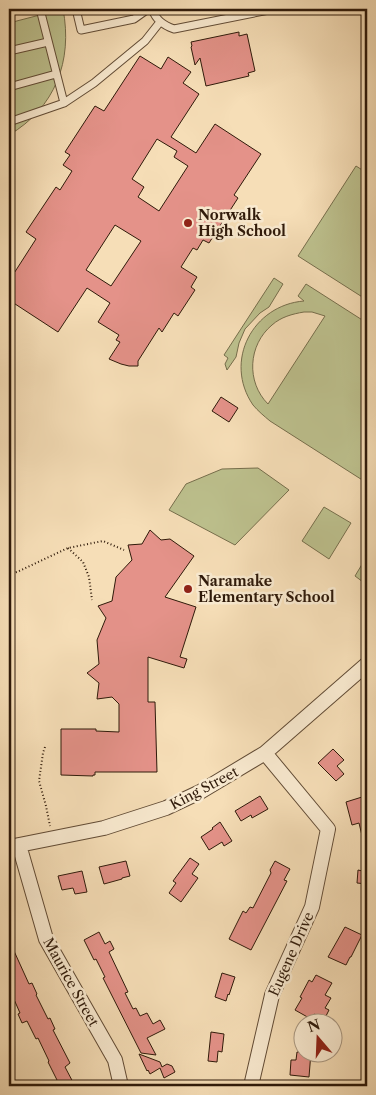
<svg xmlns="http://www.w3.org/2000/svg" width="376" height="1095" font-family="'Libre Caslon Text',serif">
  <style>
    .green { fill: #bdc18e; stroke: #766e4c; fill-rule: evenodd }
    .building { fill: #e49289; stroke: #2f1a0a; fill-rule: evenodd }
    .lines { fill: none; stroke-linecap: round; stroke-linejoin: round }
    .service-casing { stroke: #614b35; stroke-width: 9 }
    .minor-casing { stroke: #614b35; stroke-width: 16 }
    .path { stroke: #2f1a0a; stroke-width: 2; stroke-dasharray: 1 2.5; stroke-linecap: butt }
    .service { stroke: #f9ead0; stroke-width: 7 }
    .minor { stroke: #f9ead0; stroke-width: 14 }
    .poi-dot { fill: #8f2418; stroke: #f9ead0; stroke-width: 2 }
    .labels { text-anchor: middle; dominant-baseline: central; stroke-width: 5; stroke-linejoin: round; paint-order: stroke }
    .poi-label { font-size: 14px; font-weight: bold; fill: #2f1a0a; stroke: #f9ead0; text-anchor: start }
    .street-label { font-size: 14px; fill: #2f1a0a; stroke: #f9ead0 }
  </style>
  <rect width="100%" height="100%" fill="#f6deb7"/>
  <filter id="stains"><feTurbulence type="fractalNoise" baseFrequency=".004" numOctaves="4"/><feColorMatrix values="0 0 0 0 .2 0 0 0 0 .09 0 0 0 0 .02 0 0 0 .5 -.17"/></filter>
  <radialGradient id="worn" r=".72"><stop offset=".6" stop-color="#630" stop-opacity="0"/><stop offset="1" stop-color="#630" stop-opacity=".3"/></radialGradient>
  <!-- green -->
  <path class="green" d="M63 9C73 61 55 108 9 135V23Z
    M356 166 367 173V300L298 256Z
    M274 278 283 284 269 307 260 313 245 329 239 343 236 357 227 370 225 364 228 358 224 355Z
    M306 284 367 323V483L270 421C264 416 258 411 253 405 223 361 253 305 304 301L298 296ZM304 312H312L325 316 268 404C246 382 248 345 272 325 281 317 292 314 304 312Z
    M258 468 289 490 235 545 169 510 186 484 222 469Z
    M324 507 351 523 329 559 302 541Z
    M367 556V585L355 576Z"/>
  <!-- building -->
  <path class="building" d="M239 32V36L247 34 255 71 248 73 249 76 206 86 200 58 195 65 191 47 192 46 191 42Z
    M140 56 161 69 168 57 191 72 183 83 199 94 171 137 196 153 215 124 261 154 234 195 238 198 209 243 203 240 197 250 193 248 181 267 197 277 191 287 195 290 178 316 174 313 162 332 159 328 138 361V366H129L121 364 109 359 120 342 116 340 119 335 98 322 110 303 87 288 58 332 9 300V281L36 239 26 232 56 187 60 190 72 171 63 165 70 155 65 152 95 106 104 111ZM157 139 177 151 174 157 188 166 159 211 138 197 144 187 132 179ZM115 225 141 241 111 286 86 270Z
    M221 397 238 408 229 422 212 411Z
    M150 530 161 540 170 539 194 556 165 597 196 607 180 657 187 659 184 668 148 657V702H155L157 772H95V775H93V776L61 775V729H96V731L119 732V704L112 697 97 699 99 683 87 673 99 664 97 640 106 618 98 606 112 601 116 577 132 560 128 545 142 544Z
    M333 749 344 760 337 766 344 774 336 781 318 763Z
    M260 796 268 809 252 818 251 815 241 821 235 811Z
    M362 797 367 816V844H364L359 823 352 825 346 802Z
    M220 822 232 841 224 846 222 842 209 850 201 837 213 829 212 828Z
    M190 858 199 864 192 874 198 878 181 902 169 893 176 883 173 881Z
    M126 861 130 876 122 878V879L104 884 99 867Z
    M275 861 290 869 284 880 287 881 251 950 229 939 243 911 246 913 250 907 253 908 271 873 270 870Z
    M358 870 367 872V884L357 883Z
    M82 871 87 892 75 894 73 888 62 890 58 876Z
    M345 927 362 935 351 957H350L346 965 328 957Z
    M99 932 105 944 110 941 114 949 109 952 128 992 125 993 133 1009 136 1008 140 1016 147 1013 153 1024 160 1020 165 1029 147 1038 156 1055 141 1053 103 978 105 977 96 959 94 960 84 940Z
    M9 940 29 984 32 983 37 994 36 995 48 1019 50 1018 55 1029 53 1030 70 1063 65 1067 75 1086H60L48 1062 49 1061 38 1038 36 1039 27 1021 22 1023 18 1014 20 1013 9 988Z
    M222 973 235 977 229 995 228 994 226 1001 215 997Z
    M316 975 332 983 325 995 331 998 325 1008 329 1010 324 1020 314 1014 311 1019 295 1010 302 998 300 997 309 980 312 982Z
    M211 1032 224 1034 222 1052 218 1051 217 1062 208 1061Z
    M297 1052H311L309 1077 290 1075 291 1060H296Z
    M139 1054 160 1062 162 1067 167 1064 172 1066 175 1072 164 1078 160 1068 150 1074 148 1070 147 1071Z"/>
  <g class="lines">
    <!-- service casing -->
    <g class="service-casing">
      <path id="service" d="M76 9 81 30 134 19 148 9
        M152 9C156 20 163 25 174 29L274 9
        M9 51 48 42
        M9 87 56 74
        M64 103 94 83 145 41 160 22
        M9 122 64 103 40 9"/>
    </g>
    <!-- minor casing -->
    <g class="minor-casing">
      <path id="minor" d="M19 845 46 939 115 1060 121 1086
        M9 847 104 828 166 808 200 792 265 753 367 664
        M251 1086 272 995 312 907 328 829 265 753"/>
    </g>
    <!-- path -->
    <path class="path" d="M68 548 83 562 89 577 92 600
      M9 574 17 572 68 548 103 541 124 550
      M45 747 43 753 39 781 46 806 50 826"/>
    <!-- service -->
    <use href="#service" class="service"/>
    <!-- minor -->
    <use href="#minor" class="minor"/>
  </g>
  <!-- markers -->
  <g class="poi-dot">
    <circle cx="188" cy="223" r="5"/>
    <circle cx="188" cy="589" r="5"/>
  </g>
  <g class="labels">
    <!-- poi labels -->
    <g class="poi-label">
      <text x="198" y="215">Norwalk<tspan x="198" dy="16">High School</tspan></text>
      <text x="198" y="581">Naramake<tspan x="198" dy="16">Elementary School</tspan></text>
    </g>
    <!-- street labels -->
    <g class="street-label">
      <text transform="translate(204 788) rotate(-28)">King Street</text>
      <text transform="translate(291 954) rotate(-66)">Eugene Drive</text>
      <text transform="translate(71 982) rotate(61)">Maurice Street</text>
    </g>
  </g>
  <!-- margin -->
  <rect width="376" height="1095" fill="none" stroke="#f6deb7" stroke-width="30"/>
  <rect x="10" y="10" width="356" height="1075" fill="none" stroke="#2f1a0a" stroke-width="2.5"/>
  <rect x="15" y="15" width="346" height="1065" fill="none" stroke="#2f1a0a"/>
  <!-- north arrow -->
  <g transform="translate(318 1038) rotate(341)"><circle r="24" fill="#f9ead0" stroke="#a89781"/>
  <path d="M0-4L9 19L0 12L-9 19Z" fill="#8f2418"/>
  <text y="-8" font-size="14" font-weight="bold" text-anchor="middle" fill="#2f1a0a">N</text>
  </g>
  <rect width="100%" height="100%" filter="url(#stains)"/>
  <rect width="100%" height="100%" fill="url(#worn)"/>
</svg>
